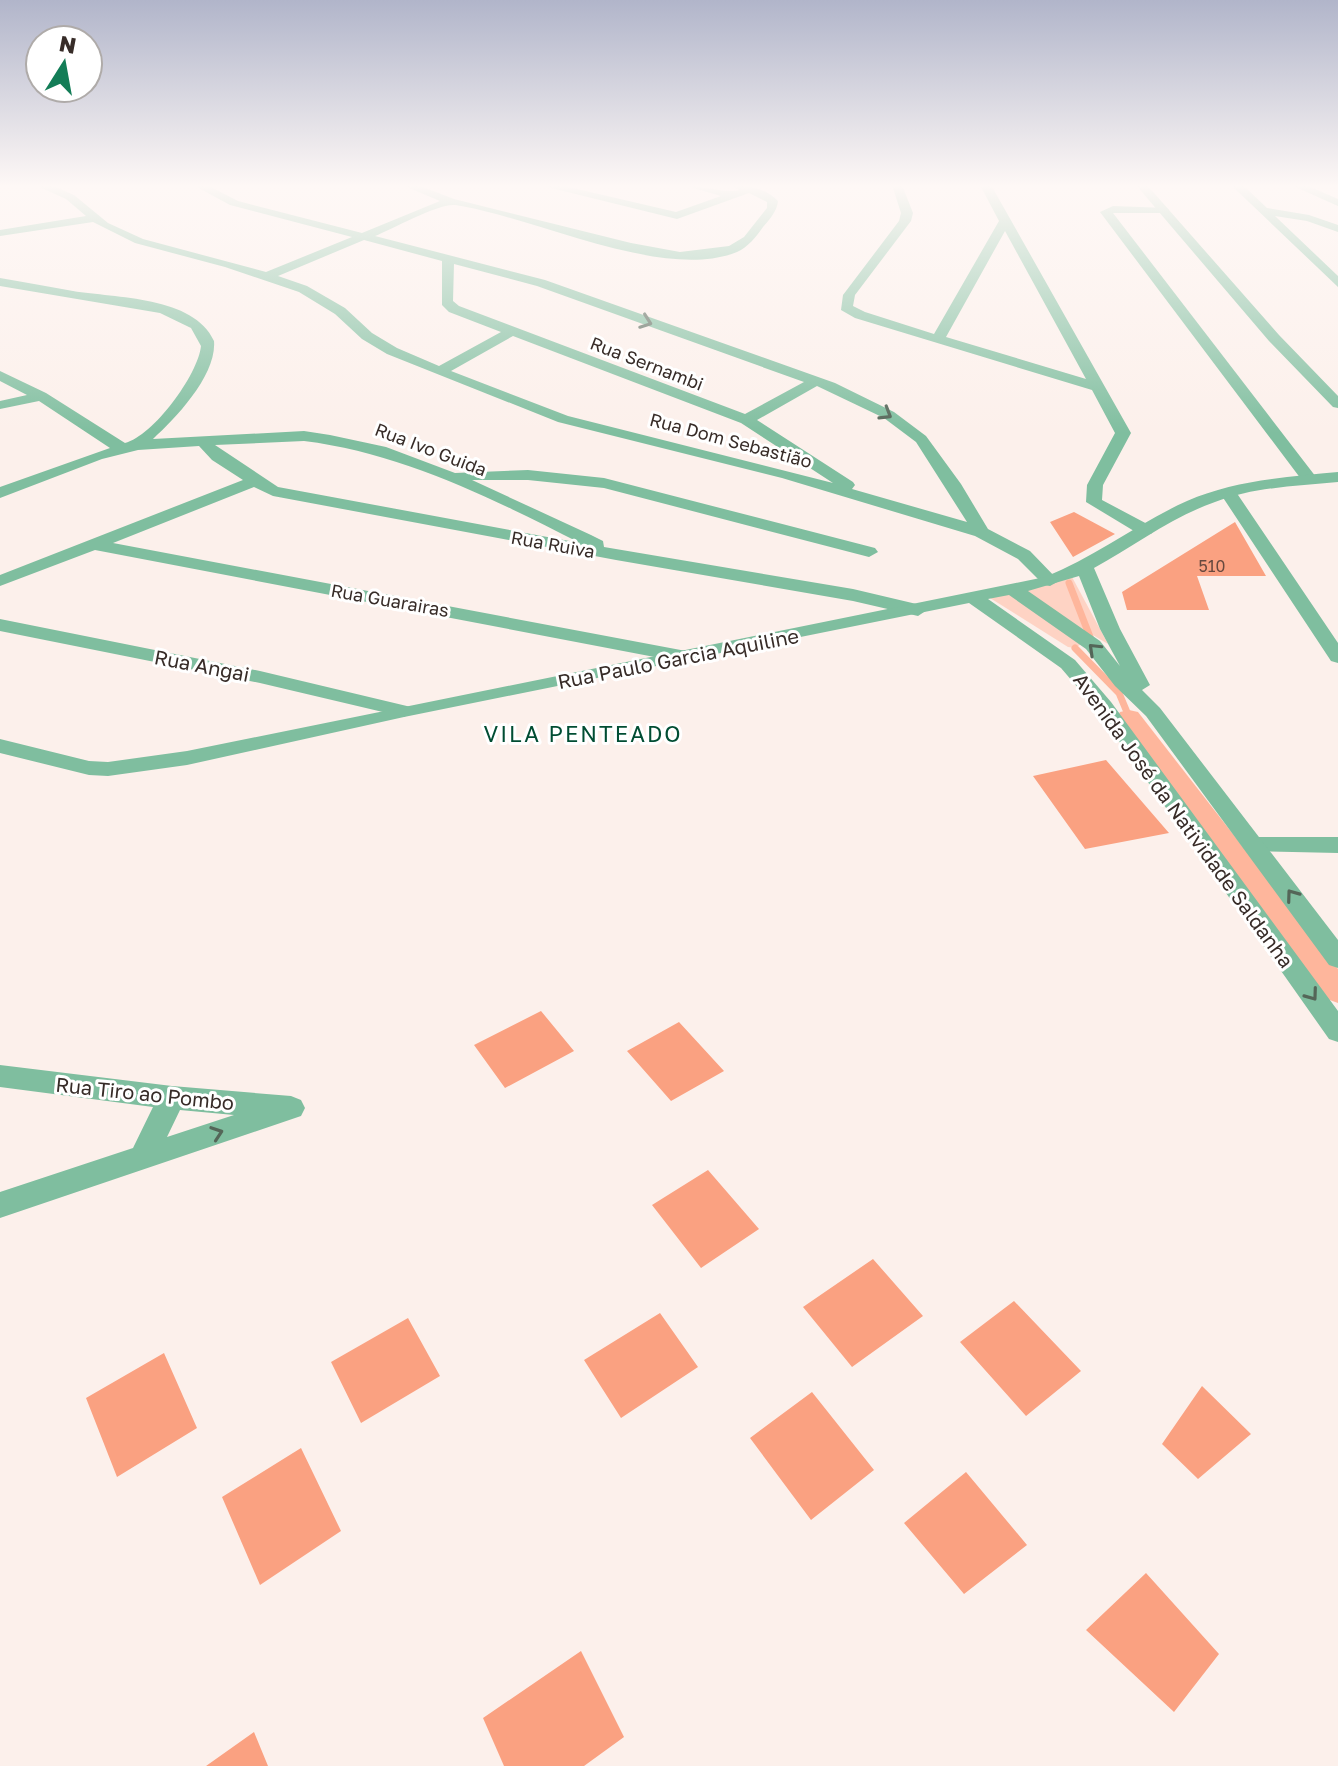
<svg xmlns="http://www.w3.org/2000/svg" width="1338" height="1766" font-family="'Golos Text',sans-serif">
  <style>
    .green { fill: #fed3c4 }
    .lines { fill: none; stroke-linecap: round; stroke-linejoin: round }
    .stream { stroke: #feb69c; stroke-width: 7 }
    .canal { fill: #feb69c; fill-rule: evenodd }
    .building { fill: #faa181 }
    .minor { fill: #7fbe9f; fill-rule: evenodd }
    .tertiary { fill: #7fbe9f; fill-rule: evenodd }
    .oneway { stroke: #546658 }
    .labels { text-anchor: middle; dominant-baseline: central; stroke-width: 6; stroke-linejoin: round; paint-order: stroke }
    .number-label { font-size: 16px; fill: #68493e }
    .far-street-label { font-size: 18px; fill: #372c28; stroke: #fff }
    .street-label { font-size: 20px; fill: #372c28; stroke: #fff }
    .neighbourhood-label { font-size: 22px; letter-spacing: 2px; fill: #014d33; stroke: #fff }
  </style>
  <rect width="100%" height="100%" fill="#fcf0eb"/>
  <!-- green -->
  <path class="green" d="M1072 577 1108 644 1081 628 1086 641 1075 648 1068 647 990 598Z"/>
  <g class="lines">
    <!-- stream -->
    <path class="stream" d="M1069 583 1092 642
      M1075 648 1119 693 1129 717
      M1111 679 1119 693"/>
    <!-- canal -->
    <path class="canal" d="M1129 710 1138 712 1338 969V1003L1327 999 1120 722 1117 717 1120 712Z"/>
  </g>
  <!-- building -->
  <path class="building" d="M1074 512 1115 534 1073 557 1050 522Z
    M1235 522 1266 576H1197L1209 610H1127L1122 592Z
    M1106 760 1169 833 1085 849 1033 776Z
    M541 1011 574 1051 505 1088 474 1045Z
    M679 1022 724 1071 671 1101 627 1051Z
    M708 1170 759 1229 701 1268 652 1205Z
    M873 1259 923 1316 852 1367 803 1307Z
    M1014 1301 1081 1371 1026 1416 960 1342Z
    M660 1313 698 1367 621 1418 584 1360Z
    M408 1318 440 1376 361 1423 331 1362Z
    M164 1353 197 1428 117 1477 86 1398Z
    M1202 1386 1251 1434 1198 1479 1162 1444Z
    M812 1392 874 1470 811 1520 750 1438Z
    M301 1448 341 1531 260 1585 222 1497Z
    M966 1472 1027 1545 964 1594 904 1523Z
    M1146 1573 1219 1654 1174 1712 1086 1630Z
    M581 1651 624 1737 584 1766H504L483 1718Z
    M254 1732 268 1766H206Z"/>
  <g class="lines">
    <!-- minor -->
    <path class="minor" d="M35 185H51L74 195 108 223 143 239 266 272 352 237 230 205 193 185H207L238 201 362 233 440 201 402 185H418L454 199 631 243 680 252 729 246 744 237 767 208V202L749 193 677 219 539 185H560L676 212 721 196 683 185C699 185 726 194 739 190L732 185C748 185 767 189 778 201 777 211 770 219 763 227 756 237 748 247 737 252 663 282 532 216 455 205 439 203 392 229 375 236L545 280 835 383 894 412 926 436 961 484 988 529 1030 551 1059 581 1050 586 1044 585 1018 559 975 536 782 478 558 422 387 354 362 339 335 314 299 292 225 267 135 243 93 222 0 236V230L86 216 66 199ZM364 240 442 261V305L449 312 501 332 439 366 397 348 372 333 345 308 307 286 278 276ZM454 264 537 286 804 382 745 414 459 306 453 301ZM513 336 741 423 833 483 568 416 451 371ZM817 386 884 418 916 442 967 522 852 489 855 485 853 482 757 420Z
      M892 185H902L913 213 911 221 855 295 853 306 865 312 934 334 999 221 980 185H991L1131 433 1103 485 1102 500 1151 526 1154 530 1151 534H1139L1086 502 1087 485 1115 433 1092 390 855 318 841 310 843 295 899 221 901 213ZM1005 231 1086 379 946 337Z
      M1231 185H1243L1267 208 1309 215 1338 225V232L1307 221 1275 216 1338 276V287Z
      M1291 185H1306L1338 199V206Z
      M1113 206 1167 208 1169 210 1163 213H1113L1316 477V483H1304L1100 212Z
      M0 278C25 282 49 287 73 291 115 298 194 296 214 341 217 375 176 418 153 439L304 431 330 435 386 447 455 473 528 470 604 478 875 548 878 552 869 557 604 488 528 480H472L591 535 603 541 604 547 853 589 925 606 927 610 918 616 853 601 616 560 273 496 254 487 113 543 686 651 696 657 686 663 95 550 0 586V575L243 480 212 460 199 446 138 450 102 459 0 498V487L110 448 39 401 0 409V401L27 395 0 381V371L46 393 125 443C153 436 198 375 201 346L191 328 160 313 0 286ZM304 441C402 453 493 499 580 543L278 487 215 445Z
      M1228 488 1234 489 1338 643V663L1331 661 1220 493Z
      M0 619 260 671 411 707 414 711 404 717 260 683 0 631Z
      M1256 837H1338V853L1248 851 1244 845 1248 839Z
      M0 1065 172 1086 291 1096 301 1100 305 1108 301 1116 0 1218V1192L133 1148 153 1107 0 1087ZM180 1110 234 1115 167 1137Z"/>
    <!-- tertiary -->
    <path class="tertiary" d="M1136 185H1147L1279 335 1338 396V408L1333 407 1269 341Z
      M1338 472V482C1297 486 1254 487 1215 502 1172 517 1134 546 1094 568L1120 629 1150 685 1142 690 1160 708 1338 940V968L1329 965 1146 716 1115 686 1086 649 1009 595 988 599 1075 660 1111 702 1338 1011V1042L1329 1039 1097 710 1061 668 969 603 404 717 187 765 108 776 89 775 0 753V739L89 761 108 762 187 751 1045 577C1095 557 1138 523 1187 501 1234 480 1287 477 1338 472ZM1079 576 1100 629 1120 666 1100 641 1028 591Z"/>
  </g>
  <!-- one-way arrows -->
  <defs><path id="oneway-chevron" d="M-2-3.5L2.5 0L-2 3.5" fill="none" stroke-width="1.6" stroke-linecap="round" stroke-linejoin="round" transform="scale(2)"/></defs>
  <g class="oneway">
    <use href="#oneway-chevron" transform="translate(646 322) rotate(20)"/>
    <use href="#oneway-chevron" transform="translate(886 414) rotate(31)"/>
    <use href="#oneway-chevron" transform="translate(1094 649) rotate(-136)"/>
    <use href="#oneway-chevron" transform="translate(1292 895) rotate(-126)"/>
    <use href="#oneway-chevron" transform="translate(1312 995) rotate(54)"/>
    <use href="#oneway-chevron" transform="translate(217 1133) rotate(-19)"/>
  </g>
  <!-- sky -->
  <linearGradient id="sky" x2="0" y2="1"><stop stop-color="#b1b5ca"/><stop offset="0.43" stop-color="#fef8f6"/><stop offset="1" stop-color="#fef8f6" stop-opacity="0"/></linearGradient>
  <rect width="1338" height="433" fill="url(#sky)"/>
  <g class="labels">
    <!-- number labels -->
    <g class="number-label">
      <text x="1212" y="566">510</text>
    </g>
    <!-- far-street labels -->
    <g class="far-street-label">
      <text transform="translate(647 363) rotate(21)">Rua Sernambi</text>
      <text transform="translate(731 440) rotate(15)">Rua Dom Sebastião</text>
      <text transform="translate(431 449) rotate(21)">Rua Ivo Guida</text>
      <text transform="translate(553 544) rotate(10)">Rua Ruiva</text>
      <text transform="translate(390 600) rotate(10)">Rua Guarairas</text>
    </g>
    <!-- street labels -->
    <g class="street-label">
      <text transform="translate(678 658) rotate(-11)">Rua Paulo Garcia Aquiline</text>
      <text transform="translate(202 665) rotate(11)">Rua Angai</text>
      <text transform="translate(1184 820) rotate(54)">Avenida José da Natividade Saldanha</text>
      <text transform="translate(145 1093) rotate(6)">Rua Tiro ao Pombo</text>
    </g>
    <!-- neighbourhood labels -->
    <g class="neighbourhood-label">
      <text x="583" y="733">VILA PENTEADO</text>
    </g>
  </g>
  <!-- north arrow -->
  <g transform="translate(64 64) rotate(11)"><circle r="38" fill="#ffffff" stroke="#afaba9" stroke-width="2"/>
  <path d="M0-6L14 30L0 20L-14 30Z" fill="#137d57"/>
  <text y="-12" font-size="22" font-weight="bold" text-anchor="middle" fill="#372c28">N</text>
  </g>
</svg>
